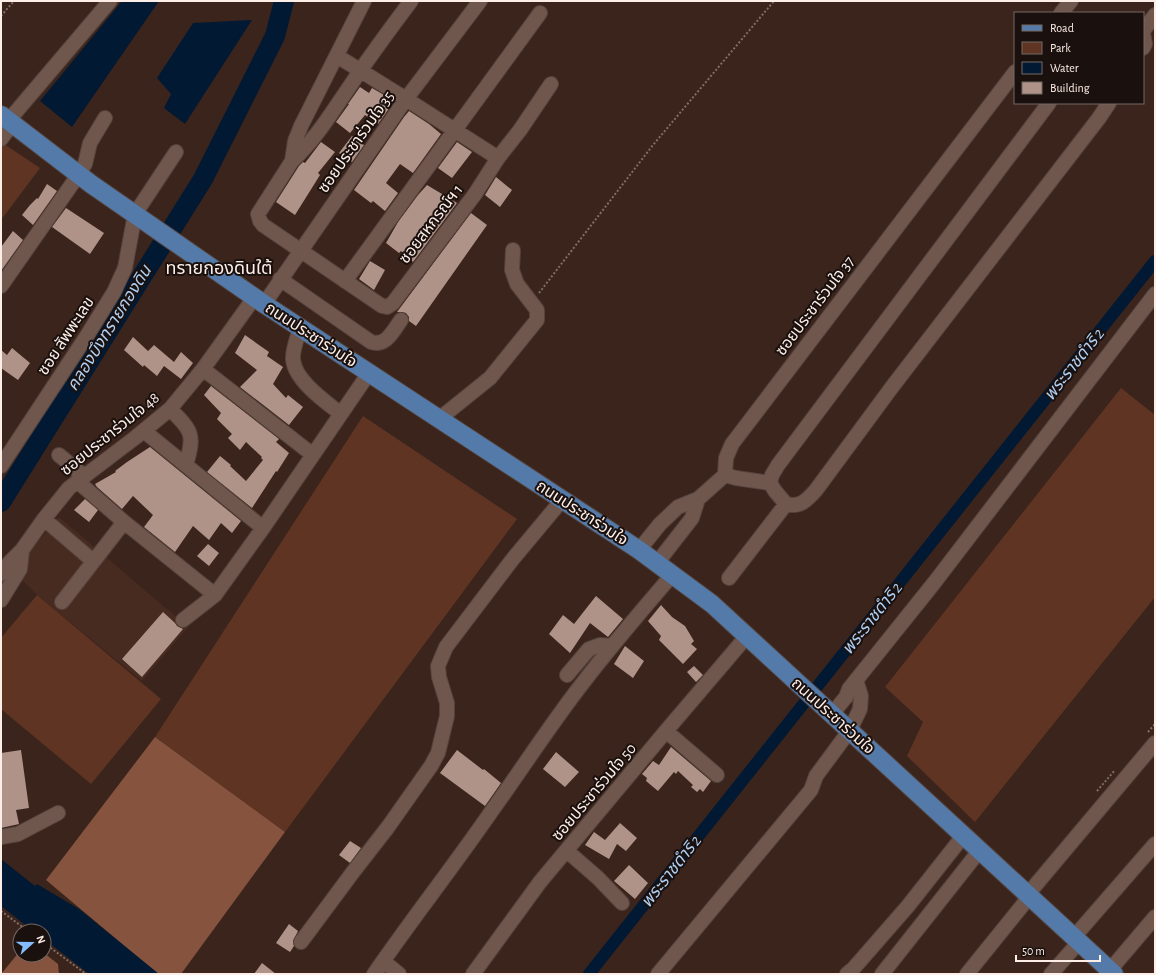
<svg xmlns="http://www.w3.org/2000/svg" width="1156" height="975" font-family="'Alegreya Sans','Noto Sans Thai',sans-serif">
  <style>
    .built { fill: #472b20 }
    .green { fill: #5f3423 }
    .forest { fill: #86533f }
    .water { fill: #021933 }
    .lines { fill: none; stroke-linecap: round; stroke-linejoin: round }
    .canal { stroke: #021933; stroke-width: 12 }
    .river { stroke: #021933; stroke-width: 20 }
    .building { fill: #af9389 }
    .minor-casing { stroke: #55433c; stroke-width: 16 }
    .major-casing { stroke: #55433c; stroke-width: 20 }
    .path { stroke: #816e66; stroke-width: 2; stroke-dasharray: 2 2; stroke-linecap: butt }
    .minor { stroke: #70574e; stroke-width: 14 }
    .major { stroke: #537aa9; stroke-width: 18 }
    .labels { text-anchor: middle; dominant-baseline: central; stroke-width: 4; stroke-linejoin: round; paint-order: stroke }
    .street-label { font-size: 16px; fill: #fdeee8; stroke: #1a100d }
    .water-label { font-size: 17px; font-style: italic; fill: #afd0f5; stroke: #1a100d }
    .quarter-label { font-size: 18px; fill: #fdeee8; stroke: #1a100d }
  </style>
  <rect width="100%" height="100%" fill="#3a241c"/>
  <!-- built -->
  <path class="built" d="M59 517 188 627 142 681 37 595 13 571Z"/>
  <!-- green -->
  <path class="green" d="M1 142 40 168 1 220Z
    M1121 388 1155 415V597L975 822 907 756 923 722 885 687Z
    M363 416 517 519 285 832 155 737Z
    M37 595 161 699 91 784 1 709V638Z"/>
  <!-- forest -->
  <path class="forest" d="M155 737 285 832 181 974H158L46 880Z
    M20 951V955H44V953L58 964 59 974H1Z"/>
  <!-- water -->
  <path class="water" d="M122 1H159L72 127 40 101Z
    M252 20 185 124 164 108 171 94 157 78 193 23Z
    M1 859 35 886 37 884 79 909 159 974H89L44 939V931H33L1 906Z"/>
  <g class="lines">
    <!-- canal -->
    <path class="canal" d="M589 974 1155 261"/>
    <!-- river -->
    <path class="river" d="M1 502 203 179 275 36 284 1"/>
  </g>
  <!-- building -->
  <path class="building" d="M360 87 369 93 372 88 391 99 387 105 390 107 378 124 365 115 350 133 336 122 349 104H348Z
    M409 111 429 124 441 134 413 173 400 164 386 183 398 193 385 211 373 201 371 203 354 190 404 117Z
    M352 136 364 145 352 162 339 153Z
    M321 142 335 152 318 173 320 175 295 215 276 202 299 166 303 162 305 163Z
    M457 142 472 152 452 178 438 168Z
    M496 177 512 190 500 207 485 195Z
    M47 184 57 191 33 225 22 215 30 205 37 198 38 199Z
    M427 185 457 203 413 262 401 251 399 253 386 243 398 222 418 195Z
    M66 208 104 233 90 254 52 227Z
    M471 213 487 225 416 326 409 321V317L406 313 402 312H397Z
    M13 231 23 240 1 271V247Z
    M370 261 385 270 374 290 359 279Z
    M245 335 269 352 267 356 283 367 273 384 286 398 288 395 303 407 289 425 240 387 257 370 235 353Z
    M133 337 148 351 154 345 174 362 181 352 193 363 181 379 164 366 157 376 144 365 143 367 124 350Z
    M12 348 30 363 18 380 1 368V350L7 355Z
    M211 386 279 439 276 442 289 453 277 472 276 471 252 508 207 472 220 456 231 465 230 466 246 481 263 460 261 458 262 457 246 442 240 450 228 438 232 434 217 419 221 413 204 395Z
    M150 447 241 521 232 533 221 523 209 540 193 526 175 552 144 527 153 515 133 496 122 509 97 487 95 484 116 472 115 471 127 462Z
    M85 499 98 510 89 522 74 510Z
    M208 544 219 553 209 566 197 556Z
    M596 596 623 619 608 637 590 623 570 653 549 634 563 615 574 624Z
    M661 605 672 617 685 626 694 641 691 644 697 649 683 664 659 640 661 636 648 621Z
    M163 612 175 623 177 626 183 629 142 677 122 659Z
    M625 646 644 661 633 678 614 664Z
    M694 666 703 675 696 682 687 672Z
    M671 747 711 781 703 792 700 789 697 792 691 787 693 785 678 771 676 774 674 772 658 791 646 781 647 778 642 774 653 761 659 765Z
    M21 750 29 808 16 810 19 824 1 828V753Z
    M457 750 483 770 484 769 501 783 485 806 440 773Z
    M556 752 579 772 565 787 543 769Z
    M620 823 637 838 626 851 617 844 609 859 585 845 594 832 605 840Z
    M350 841 361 848 350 863 339 855Z
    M629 865 648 883 635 899 614 881Z
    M289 924 298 931 293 941 294 946 290 952 276 943Z
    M262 963 276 974H254Z"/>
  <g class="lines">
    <!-- minor casing -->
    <g class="minor-casing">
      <path id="minor" d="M364 1 301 126 295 141 292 161 258 214 260 221 263 225 382 306 387 307 393 303 475 194 498 158 520 130 551 84
        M1061 13 1071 1
        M1143 31 1155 15
        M1143 33 1145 44 1143 48
        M337 56 406 99 498 158
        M9 120 110 1
        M1 139 13 123
        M292 161C316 139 332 112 350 86 369 57 390 29 411 1
        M280 279 371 342C386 347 393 331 401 320
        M345 281 540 13
        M1 286 79 174 85 164 90 143 105 118
        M264 304 406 99 480 1
        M300 328C298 336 292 351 293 359 294 380 326 402 341 414
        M203 369 313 455
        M170 409C192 431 195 434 186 465
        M439 419 490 378 537 320V310L517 284 512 270 513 250
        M144 431 263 528
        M59 455 84 476
        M1 466 88 334 114 292 125 268 135 214 176 152
        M725 475 736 478 770 483 772 475 778 465 1049 103
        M77 481 124 522 215 595
        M786 504C800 508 807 500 816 490L892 387 1099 118 1109 103
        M44 519 93 561
        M639 550 660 524 678 507 698 499 725 475 726 458 732 444 1015 72
        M657 563 692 518 698 499
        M1 574 9 563 22 550 44 519 69 488 136 437 170 409 203 369 254 298
        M729 578 786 504 775 491 770 483
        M1 600 20 569 22 550
        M62 602 124 522
        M183 620 215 595 263 528 369 373
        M567 675 589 649 600 645 611 646
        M832 714 846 697 849 689 934 583 1155 294
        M666 731 717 775
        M1 837 18 834 58 813
        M567 851 598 878 622 903
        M1028 894 1155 743
        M1074 937 1155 844
        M301 942 353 872 388 827 431 766 438 753 447 716V703L439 677 438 666 446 647 512 560 562 500
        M383 961 399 974
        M1110 970 1155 917
        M374 974C412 919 453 867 491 812 522 769 550 725 582 684 611 646 642 610 673 574
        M473 974 540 882 666 731 747 636
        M658 974 811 790 816 776 850 730 860 709 861 696 856 680
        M847 974 853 969 908 906 964 835
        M882 974 980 850
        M967 974 1030 896
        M1051 974 1079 942"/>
    </g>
    <!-- major casing -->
    <g class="major-casing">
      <path id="major" d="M1 115 91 184 264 304 639 550 712 604 1114 974"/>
    </g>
    <!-- path -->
    <path class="path" d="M1 16 14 1
      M539 293 653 145 774 1
      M1148 732 1155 724
      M1097 791 1115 770
      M1 911 28 931
      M44 943 86 974"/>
    <!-- minor -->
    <use href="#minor" class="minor"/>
    <!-- major -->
    <use href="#major" class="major"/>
  </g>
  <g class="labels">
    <!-- street labels -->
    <g class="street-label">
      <text transform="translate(356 142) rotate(-55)">ซอยประชาร่วมใจ 35</text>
      <text transform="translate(431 224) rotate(-53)">ซอยสหกรณ์ฯ 1</text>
      <text transform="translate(815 306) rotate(-53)">ซอยประชาร่วมใจ 37</text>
      <text transform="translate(311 335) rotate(33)">ถนนประชาร่วมใจ</text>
      <text transform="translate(66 336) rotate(-57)">ซอย สัพพะเลข</text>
      <text transform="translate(110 434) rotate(-39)">ซอยประชาร่วมใจ 48</text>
      <text transform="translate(582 513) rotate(33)">ถนนประชาร่วมใจ</text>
      <text transform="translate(833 716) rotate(42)">ถนนประชาร่วมใจ</text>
      <text transform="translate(594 792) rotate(-50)">ซอยประชาร่วมใจ 50</text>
    </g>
    <!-- water labels -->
    <g class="water-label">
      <text transform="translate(109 328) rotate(-58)">คลองบึงทรายกองดิน</text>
      <text transform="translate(1074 364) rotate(-52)">พระราชดำริ 2</text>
      <text transform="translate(872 618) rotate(-52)">พระราชดำริ 2</text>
      <text transform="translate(671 871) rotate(-52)">พระราชดำริ 2</text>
    </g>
    <!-- quarter labels -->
    <g class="quarter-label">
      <text x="219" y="269">ทรายกองดินใต้</text>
    </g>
  </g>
  <!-- border -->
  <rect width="1156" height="975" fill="none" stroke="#fdeee8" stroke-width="4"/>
  <!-- legend -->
  <rect x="1014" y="12" width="130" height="92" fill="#1a100d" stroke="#756965"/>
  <rect x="1022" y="25" width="20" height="6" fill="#537aa9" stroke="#756965"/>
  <text x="1050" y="32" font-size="12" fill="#fdeee8">Road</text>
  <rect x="1022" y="42" width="20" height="12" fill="#5f3423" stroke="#756965"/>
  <text x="1050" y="52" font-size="12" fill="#fdeee8">Park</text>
  <rect x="1022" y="62" width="20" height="12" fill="#021933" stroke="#756965"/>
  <text x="1050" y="72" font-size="12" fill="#fdeee8">Water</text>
  <rect x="1022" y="82" width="20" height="12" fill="#af9389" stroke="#756965"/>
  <text x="1050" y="92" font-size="12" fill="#fdeee8">Building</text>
  <!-- north arrow -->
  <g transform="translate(32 943) rotate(69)"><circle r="19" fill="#1a100d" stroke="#756965"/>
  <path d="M0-3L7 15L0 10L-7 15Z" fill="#84bcfb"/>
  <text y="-6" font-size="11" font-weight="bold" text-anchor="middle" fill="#fdeee8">N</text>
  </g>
  <!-- scale -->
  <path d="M1016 955v6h84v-6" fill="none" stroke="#fdeee8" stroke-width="2"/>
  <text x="1022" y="955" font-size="12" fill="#fdeee8" stroke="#1a100d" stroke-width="3" paint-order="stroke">50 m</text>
</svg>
